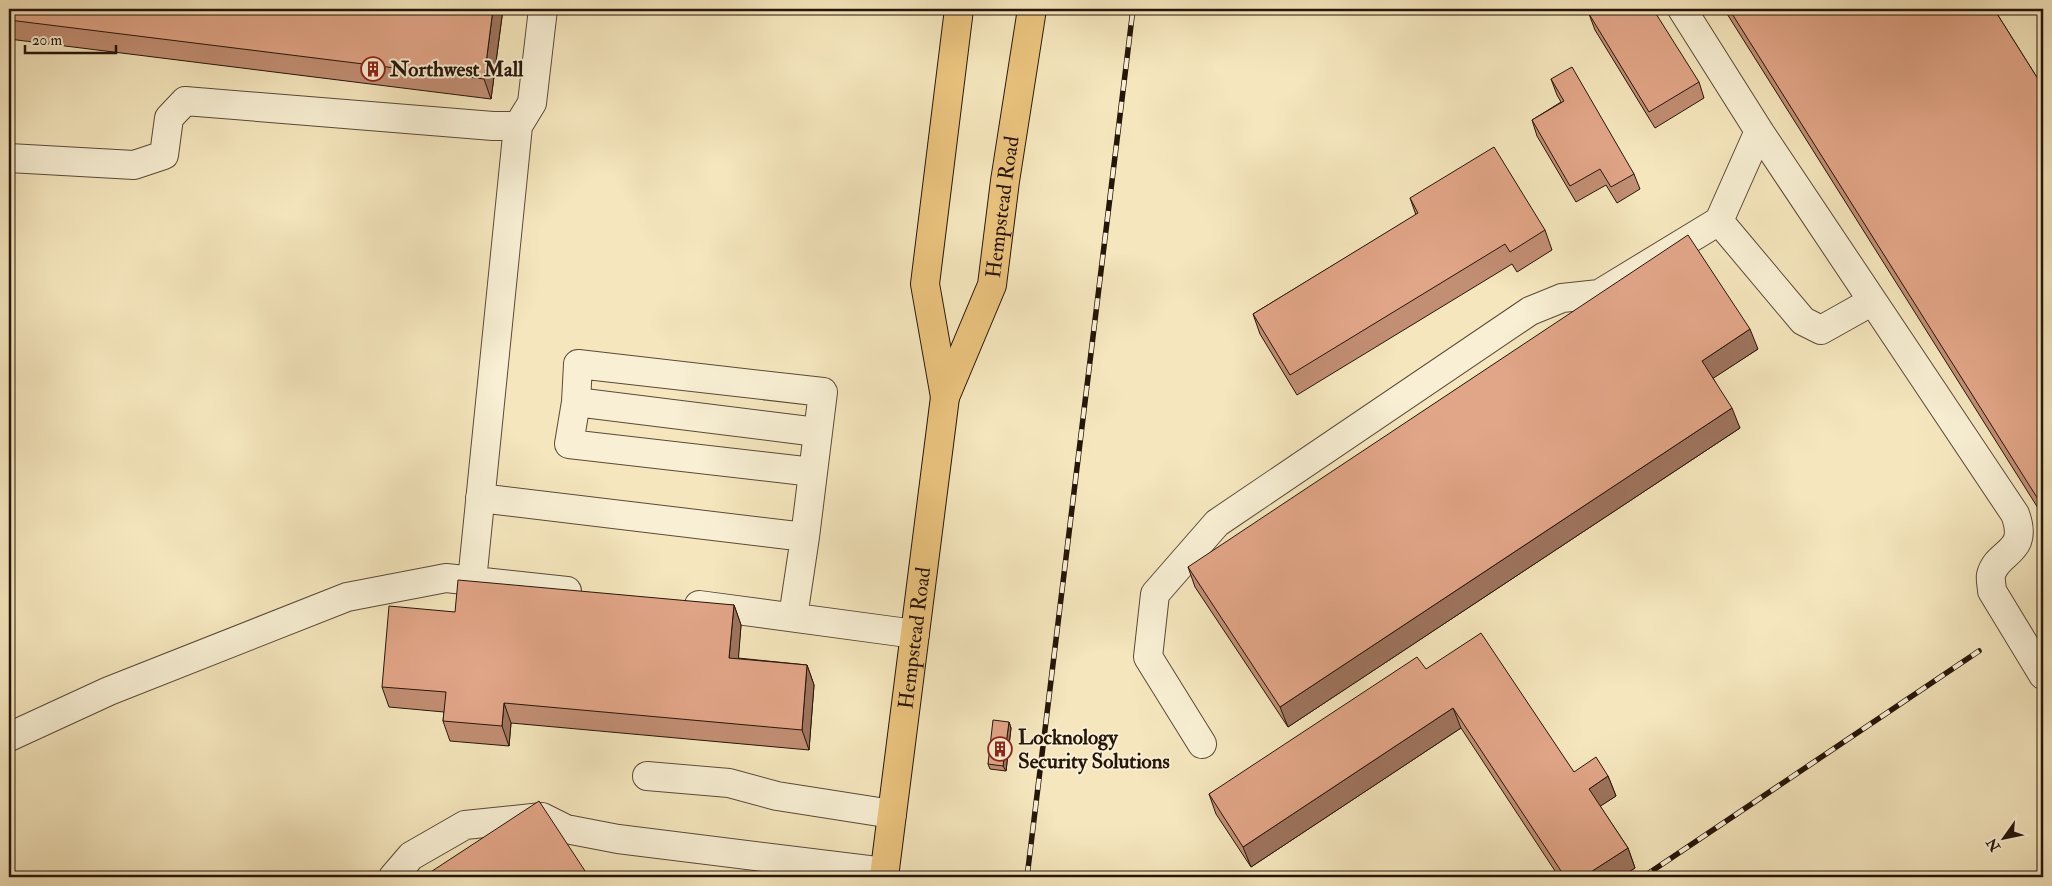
<svg xmlns="http://www.w3.org/2000/svg" width="2052" height="886" font-family="'IM FELL Double Pica',serif">
  <style>
    .lines { fill: none; stroke-linecap: round; stroke-linejoin: round }
    .minor-casing { stroke: #5a4937; stroke-width: 30 }
    .major-casing { stroke: #26150a; stroke-width: 30 }
    .minor { stroke: #f8efd4; stroke-width: 28 }
    .major { stroke: #eac37e; stroke-width: 28 }
    .rail-casing { stroke: #26150a; stroke-width: 5.5 }
    .rail { stroke: #f8efd4; stroke-width: 4; stroke-dasharray: 11; stroke-linecap: butt }
    .wall { fill: #c28e74; stroke: #26150a }
    .shaded-wall { fill: #9e745e; stroke: #26150a }
    .building { fill: #e1a587; stroke: #26150a }
    .labels { text-anchor: middle; dominant-baseline: central; stroke-width: 4; stroke-linejoin: round; paint-order: stroke }
    .poi-label { font-size: 21px; font-weight: bold; fill: #26150a; stroke: #f8efd4; text-anchor: start }
    .street-label { font-size: 21px; fill: #26150a; stroke: #f8efd4 }
  </style>
  <rect width="100%" height="100%" fill="#f5e6bd"/>
  <filter id="stains"><feTurbulence type="fractalNoise" baseFrequency=".004" numOctaves="4"/><feColorMatrix values="0 0 0 0 .2 0 0 0 0 .09 0 0 0 0 .02 0 0 0 .5 -.17"/></filter>
  <radialGradient id="worn" r=".72"><stop offset=".6" stop-color="#630" stop-opacity="0"/><stop offset="1" stop-color="#630" stop-opacity=".3"/></radialGradient>
  <g class="lines">
    <!-- minor casing -->
    <g class="minor-casing">
      <path id="minor" d="M1682 9 1759 131 2015 514C2030 554 1997 550 1991 575 1990 580 1992 586 1992 591L2043 675
        M9 158 134 165 164 155 169 118 185 101 493 126H518L532 103 543 9
        M1719 221 1803 321 1821 330 1871 302
        M576 402 817 432
        M480 498 805 537 793 617
        M805 537 823 392 578 364 576 402 569 444 813 472
        M472 581 518 126
        M699 605 915 634
        M9 737 109 691 347 597 446 578 567 591
        M1202 744 1148 657 1155 594 1217 523 1530 311 1562 298 1599 294 1719 221 1759 131
        M647 776 729 783 777 796 892 814
        M393 877 411 856 465 825 542 817 566 829 618 839 885 872"/>
    </g>
    <!-- major casing -->
    <g class="major-casing">
      <g id="major">
        <path d="M945 397 925 284 959 9"/>
        <path id="s1" d="M884 877 945 397 992 285 1005 181 1032 9"/>
      </g>
    </g>
    <!-- minor -->
    <use href="#minor" class="minor"/>
    <!-- major -->
    <use href="#major" class="major"/>
    <!-- rail casing -->
    <g class="rail-casing">
      <path id="rail" d="M1027 877 1133 9
        M1643 877 1979 651"/>
    </g>
    <!-- rail -->
    <use href="#rail" class="rail"/>
  </g>
  <!-- wall -->
  <path class="wall" d="M9 9H503L491 99 9 39Z
    M1724 9H1994L2043 87V516Z
    M1589 14 1699 82 1704 98 1655 128 1595 30Z
    M1551 79 1634 174 1640 189 1617 203 1606 185 1576 202 1537 136 1532 120 1561 102 1557 95Z
    M1410 198 1545 230 1552 250 1517 272 1512 264 1297 395 1260 334 1253 314 1416 215Z
    M1758 349 1713 378 1740 428 1288 727 1195 587 1188 567Z
    M734 605 741 625 738 658 807 665 814 685 809 750 511 723 509 746 450 741 443 721 444 712 389 707 382 687 455 612Z
    M1426 669 1574 772 1608 776 1616 796 1600 806 1628 848 1635 868 1621 877H1559L1461 728 1251 867 1216 814 1209 794Z
    M1009 722 1011 728 1006 771 990 769 988 764Z"/>
  <!-- shaded-wall -->
  <path class="shaded-wall" d="M493 9H503L491 99 484 79Z
    M1750 329 1758 349 1709 381 1702 361Z
    M1732 408 1740 428 1288 727 1280 707Z
    M734 605 741 625 737 678 729 658Z
    M807 665 814 685 809 750 802 730Z
    M504 703 511 723 509 746 502 726Z
    M1453 708 1461 728 1251 867 1243 847Z
    M1009 722 1011 728 1006 771 1003 766Z
    M1608 776 1616 796 1596 809 1589 789Z
    M1628 848 1635 868 1621 877H1583Z"/>
  <!-- building -->
  <path class="building" d="M9 9H493L484 79 9 20Z
    M1599 9H1653L1699 82 1649 112 1589 14Z
    M1729 9H1994L2043 87V507Z
    M1572 67 1634 174 1611 187 1600 169 1570 186 1532 120 1564 101 1551 79Z
    M1494 147 1545 230 1510 252 1505 244 1290 375 1253 314 1418 213 1410 198Z
    M1688 235 1750 329 1702 361 1732 408 1280 707 1188 567Z
    M458 580 734 605 729 658 807 665 802 730 504 703 502 726 443 721 446 692 382 687 389 606 455 612Z
    M1481 633 1574 772 1596 757 1608 776 1589 789 1628 848 1583 877H1565L1453 708 1243 847 1209 794 1417 657 1426 669Z
    M993 720 1009 722 1003 766 988 764Z
    M539 801 589 877H423Z"/>
  <!-- icons -->
  <defs>
    <g id="building-ring" transform="scale(1.25)"><circle r="9.5" fill="#f8efd4" stroke="#8f2418" stroke-width="1.5"/><path d="M-4-6H4V6H1V3H-1V6H-4ZM-2.5-4.3h1.7v1.8h-1.7ZM.8-4.3h1.7v1.8H.8ZM-2.5-1h1.7V.8h-1.7ZM.8-1h1.7V.8H.8Z" fill="#8f2418"/></g>
  </defs>
  <g fill-rule="evenodd">
    <use href="#building-ring" x="373" y="69"/>
    <use href="#building-ring" x="1000" y="749"/>
  </g>
  <g class="labels">
    <!-- poi labels -->
    <g class="poi-label">
      <text x="390" y="69">Northwest Mall</text>
      <text x="1018" y="737">Locknology<tspan x="1018" dy="24">Security Solutions</tspan></text>
    </g>
    <!-- street labels -->
    <g class="street-label">
      <text stroke="none"><textPath href="#s1" startOffset="684">Hempstead Road</textPath></text>
      <text stroke="none"><textPath href="#s1" startOffset="241">Hempstead Road</textPath></text>
    </g>
  </g>
  <!-- margin -->
  <rect width="2052" height="886" fill="none" stroke="#f5e6bd" stroke-width="30"/>
  <rect x="10" y="10" width="2032" height="866" fill="none" stroke="#26150a" stroke-width="2.5"/>
  <rect x="15" y="15" width="2022" height="856" fill="none" stroke="#26150a"/>
  <!-- north arrow -->
  <g transform="translate(2004 838) rotate(237)" stroke="#f8efd4" stroke-width="4" paint-order="stroke">
  <path d="M0-4L9 19L0 12L-9 19Z" fill="#26150a"/>
  <text y="-8" font-size="14" font-weight="bold" text-anchor="middle" fill="#26150a">N</text>
  </g>
  <!-- scale -->
  <path d="M25 45v8h91v-8" fill="none" stroke="#26150a" stroke-width="2.5"/>
  <text x="32" y="45" font-size="15" fill="#26150a" stroke="#f8efd4" stroke-width="4" paint-order="stroke">20 m</text>
  <rect width="100%" height="100%" filter="url(#stains)"/>
  <rect width="100%" height="100%" fill="url(#worn)"/>
</svg>
